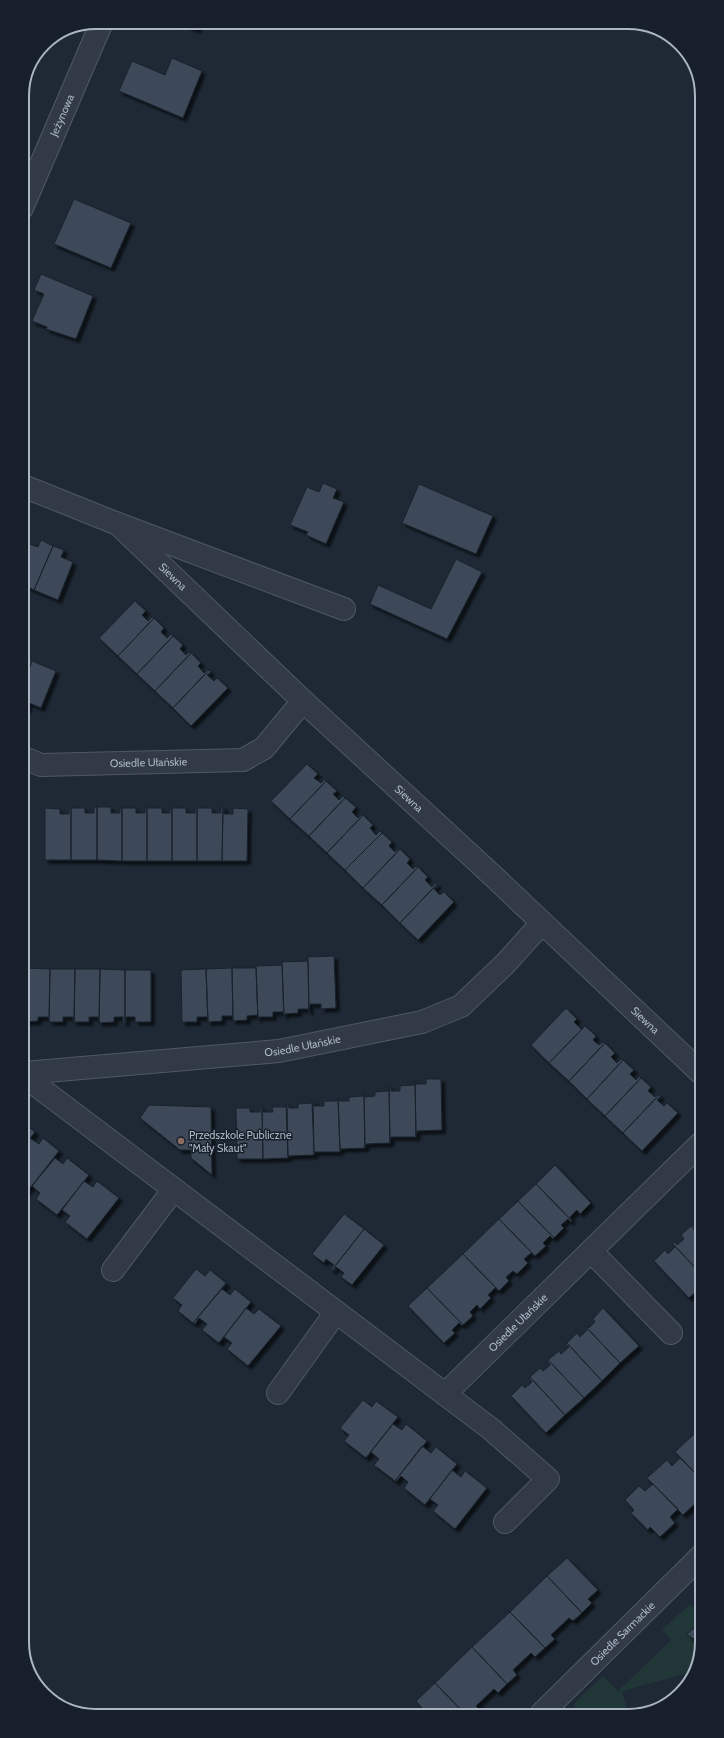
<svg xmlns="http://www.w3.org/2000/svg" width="724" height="1738" font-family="Cabin,sans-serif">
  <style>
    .green { fill: #213637 }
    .building { fill: #3c4958; stroke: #19222c; filter: url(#shadow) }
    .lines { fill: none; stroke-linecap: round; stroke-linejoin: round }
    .street-casing { stroke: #4f5864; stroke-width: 24 }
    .street { stroke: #313a46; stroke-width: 22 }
    .education-dot { fill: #8d6e63; stroke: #17202a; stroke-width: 1.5 }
    .labels { text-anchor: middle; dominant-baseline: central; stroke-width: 3; stroke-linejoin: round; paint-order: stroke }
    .street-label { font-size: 11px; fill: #abb5c3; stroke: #17202a }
    .poi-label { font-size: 11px; fill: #abb5c3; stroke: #17202a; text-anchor: start }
    .rim { fill: none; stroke: #abb5c3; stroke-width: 2 }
  </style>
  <defs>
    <filter id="shadow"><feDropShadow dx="3.5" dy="3.5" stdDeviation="1" flood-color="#0009"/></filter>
  </defs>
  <rect width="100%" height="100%" fill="#1e2935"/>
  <!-- green -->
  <path class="green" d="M690 1604 702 1616V1643L692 1672 622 1691 628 1711 621 1712 575 1713 574 1705 576 1701 603 1676 618 1691 671 1640 662 1630Z"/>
  <!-- building -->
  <path class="building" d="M170 22H200L197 30 180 23 176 26Z
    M172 58 202 71 183 118 119 91 132 61 165 75Z
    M74 199 131 223 111 268 54 244Z
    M41 274 93 296 76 339 46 329 47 327 32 321 44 294 34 290Z
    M323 483 337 489 333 498 344 502 326 544 306 535 308 532 290 525 307 487 319 492Z
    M419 484 493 516 476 554 402 523Z
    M41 540 53 546 34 590 23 585V550L26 543 38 547Z
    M53 546 64 550 61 557 73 562 58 600 34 590Z
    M456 559 482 572 447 639 370 604 378 585 431 609Z
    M135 601 146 611 142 615 148 621 152 617 154 618 118 656 99 638Z
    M154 618 164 628 161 632 167 638 171 634 173 636 137 674 118 656Z
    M173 636 183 645 180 649 186 655 189 652 191 653 155 691 137 674Z
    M191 653 201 663 198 666 204 673 208 669 209 670 173 708 155 691Z
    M23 658 32 661 24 682Z
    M32 661 56 671 41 708 29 703 27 710 24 709V682Z
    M209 670 211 672 207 675 214 681 217 678 228 688 191 726 173 708Z
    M307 764 318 774 314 778 321 783 325 779 326 781 290 819 271 801Z
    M326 781 337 791 333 794 339 800 343 796 345 798 309 836 290 819Z
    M345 798 356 807 352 812 358 818 362 814 363 815 327 853 309 836Z
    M94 807H97V860H71V808H85V813H94Z
    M97 807H111V813H120V808H122V861L97 860Z
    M221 807H223L222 861H197V808H212V813H221Z
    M223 807H224V814H233V808L248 809 247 861H222Z
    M45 808 60 809V814H69V808H71V860H45Z
    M122 808H136V813H145V808H147V861H122Z
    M147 808H162V813H170V808H172V861H147Z
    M172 808H186V813H195V808H197V861H172Z
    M363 815 373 825 370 828 376 835 380 831 382 833 345 870 327 853Z
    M382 833 392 842 389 846 395 852 398 849H400L363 888 345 870Z
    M400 849 410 859 407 863 413 869 416 866 418 867 382 905 363 888Z
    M418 867 428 877 425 880 432 887 435 883 437 884 400 923 382 905Z
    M437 884 438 885 434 889 440 895 444 892 454 902 418 940 400 923Z
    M334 956 336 1008 321 1009V1004H310L309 1013 308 957Z
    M308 961 309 1013 308 1009H298V1013L285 1014 284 1017 282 962Z
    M282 965 284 1017 283 1012H273V1017H259L258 1020 256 966Z
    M24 968 50 969 49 1022 48 1017H38V1021L24 1022Z
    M232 968H256L258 1020 257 1015 247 1016V1020L233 1021Z
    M232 968 233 1021 232 1016H222V1021L208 1022 206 969Z
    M50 969H75L74 1022H73V1017H63V1022H49Z
    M75 969H100L99 1023 98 1017H89V1022H74Z
    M100 969 125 970V1023H123V1017H114V1022L99 1023Z
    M206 969 208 1022 207 1017H197V1022H182L181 970Z
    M125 970H151V1022H135V1017H126V1023H125Z
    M566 1008 577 1019 574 1022 581 1029 585 1026 549 1063 531 1045Z
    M585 1026 596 1036 593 1040 599 1045 603 1042 605 1043 569 1081 549 1063Z
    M605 1043 615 1053 611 1057 617 1063 621 1059 623 1060 587 1099 569 1081Z
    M623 1060 634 1070 630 1074 636 1080 640 1076 641 1078 605 1116 587 1099Z
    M641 1078 651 1087 648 1091 655 1097 658 1094 659 1095 623 1133 605 1116Z
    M426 1079H441L442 1130 417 1131 416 1137 415 1080H416V1084H426Z
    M415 1080 416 1137H391L390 1143 389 1087 390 1086 391 1091H400V1086L414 1085Z
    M388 1087H389L390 1143 366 1144 365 1148 364 1092 365 1097 375 1096V1092L388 1091Z
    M364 1092 365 1148 340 1149 338 1097 340 1101H349V1097L363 1096Z
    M659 1095 661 1096 657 1100 664 1106 667 1103 678 1113 642 1151 623 1133Z
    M338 1097 340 1152H314L313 1101H314V1106H324V1101H338Z
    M312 1101 314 1155 288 1156 287 1104H288L289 1108H298V1104L312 1103Z
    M286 1104 288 1158 263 1159 262 1107 263 1112H273L272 1107H286Z
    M149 1105 211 1107 212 1175 191 1158V1150H180L140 1118Z
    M260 1107H262L263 1159H237L236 1108H250V1112H260Z
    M25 1124 35 1132 25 1145Z
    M30 1138 39 1144 43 1138 59 1151 27 1192 25 1190V1145Z
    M55 1158 63 1164 67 1158 89 1175 57 1215 36 1199 40 1193 32 1186Z
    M555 1165 591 1203 580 1214 577 1210 570 1217 572 1221 536 1184Z
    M84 1181 93 1187 97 1181 119 1198 87 1239 65 1222 70 1216 62 1210Z
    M536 1184 572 1221 571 1222 568 1219 561 1225 564 1228 554 1238 518 1201Z
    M518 1201 554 1238 553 1239 550 1236 543 1243 546 1246 535 1256 499 1219Z
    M344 1214 364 1229 332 1270 330 1269 334 1265 326 1259 324 1263 312 1254Z
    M499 1219 535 1256 531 1253 524 1259 528 1263 517 1274 513 1271 506 1277 509 1281 499 1291 463 1254Z
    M701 1222V1237L691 1226 692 1225 695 1228Z
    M691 1226 701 1237V1274L672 1243 674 1242 677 1245 684 1239 681 1235Z
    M364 1229 384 1245 352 1285 341 1277 344 1273 336 1267 333 1271 332 1270Z
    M672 1243 701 1274V1287L689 1298 654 1261 665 1250 668 1254 675 1247Z
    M463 1254 499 1291 495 1288 488 1295 491 1298 480 1309 477 1305 470 1312 473 1316 463 1325 427 1288Z
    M196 1269 205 1276 210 1270 226 1283 193 1323 178 1311 182 1305 173 1298Z
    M227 1283 222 1289 230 1295 235 1289 251 1302 219 1343 202 1330 207 1324 199 1318 195 1324 193 1323Z
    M427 1288 463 1325 462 1326 459 1323 452 1330 455 1333 444 1343 408 1306Z
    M246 1308 254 1314 259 1309 281 1326 248 1366 227 1349 232 1343 224 1337 219 1343Z
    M603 1308 639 1346 620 1363 585 1326 589 1328 595 1322 593 1319Z
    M584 1326H585L620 1363 602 1381 567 1343 577 1333 580 1337 587 1330Z
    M567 1343 602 1381 584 1398 548 1360 559 1351 561 1354 569 1347 565 1344Z
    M548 1360 584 1398 565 1415 530 1377 540 1368 543 1371 550 1365 547 1361Z
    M530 1377 565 1415 546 1433 511 1396 522 1385 525 1388 532 1382 529 1378Z
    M363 1400 372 1407 376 1401 398 1417 366 1458 344 1441 349 1435 340 1428Z
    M393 1424 402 1430 406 1424 427 1441 395 1481 374 1465 379 1459 371 1452 366 1458Z
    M694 1434 699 1439 701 1437 702 1480 675 1452Z
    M422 1446 431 1453 436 1447 457 1464 425 1505 404 1488 408 1482 401 1476 396 1482 395 1481Z
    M680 1458 702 1480V1487L697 1491 702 1497 683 1515 647 1478 667 1460 672 1466Z
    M452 1470 461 1477 465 1471 487 1488 455 1529 433 1511 438 1505 430 1499 425 1505Z
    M653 1484 678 1509 670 1517 675 1523 660 1537 650 1527 648 1530 631 1513 634 1510 625 1500 639 1486 645 1491Z
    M567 1558 598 1590 588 1599 592 1603 582 1613 547 1576Z
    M547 1576 582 1613 573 1621 569 1618 551 1635 555 1639 545 1648 510 1612Z
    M510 1612 545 1648 535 1657 531 1653 513 1670 517 1675 507 1684 472 1647Z
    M696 1626 701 1632 693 1639 687 1634Z
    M472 1647 507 1684 498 1693 494 1689 476 1706 480 1710 476 1713H464L435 1683Z
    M435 1683 464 1713 427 1714 416 1701Z"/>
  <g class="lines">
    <!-- street casing -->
    <g class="street-casing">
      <g id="street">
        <path id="s1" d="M22 208 102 22"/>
        <path d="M23 486 118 524 344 609"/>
        <path id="s2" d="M118 524 303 701 492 875 701 1073"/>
        <path id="s3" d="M24 758 41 765 243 760 264 748 303 701"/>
        <path id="s4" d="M24 1073 279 1051 422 1022 461 1006 505 964 542 923"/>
        <path d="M24 1076 491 1429 548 1479 505 1522"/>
        <path d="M591 1251 671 1333"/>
        <path d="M113 1270 174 1189"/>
        <path d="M278 1393 336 1312"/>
        <path id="s5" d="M445 1394 701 1143"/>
        <path id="s6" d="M542 1713 702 1555"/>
      </g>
    </g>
    <!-- street -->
    <use href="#street" class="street"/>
  </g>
  <!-- markers -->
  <circle class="education-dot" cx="181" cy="1141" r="4"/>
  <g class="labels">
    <!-- street labels -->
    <g class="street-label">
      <text stroke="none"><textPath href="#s1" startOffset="101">Jeżynowa</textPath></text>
      <text stroke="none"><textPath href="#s2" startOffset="76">Siewna</textPath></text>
      <text stroke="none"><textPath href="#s3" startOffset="126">Osiedle Ułańskie</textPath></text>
      <text stroke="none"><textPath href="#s2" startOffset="400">Siewna</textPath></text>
      <text stroke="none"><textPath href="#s2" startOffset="724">Siewna</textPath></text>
      <text stroke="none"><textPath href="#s4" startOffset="280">Osiedle Ułańskie</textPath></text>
      <text stroke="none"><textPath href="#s5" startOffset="102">Osiedle Ułańskie</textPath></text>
      <text stroke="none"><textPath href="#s6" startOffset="113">Osiedle Sarmackie</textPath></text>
    </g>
    <!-- poi labels -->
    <g class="poi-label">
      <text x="189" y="1135">Przedszkole Publiczne<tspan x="189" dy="13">"Mały Skaut"</tspan></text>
    </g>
  </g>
  <!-- crop -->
  <path d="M0 0H724V1738H0ZM96 29H628A67 67 0 0 1 695 96V1642A67 67 0 0 1 628 1709H96A67 67 0 0 1 29 1642V96A67 67 0 0 1 96 29Z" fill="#17202a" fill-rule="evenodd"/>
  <path class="rim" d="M96 29H628A67 67 0 0 1 695 96V1642A67 67 0 0 1 628 1709H96A67 67 0 0 1 29 1642V96A67 67 0 0 1 96 29Z"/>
</svg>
